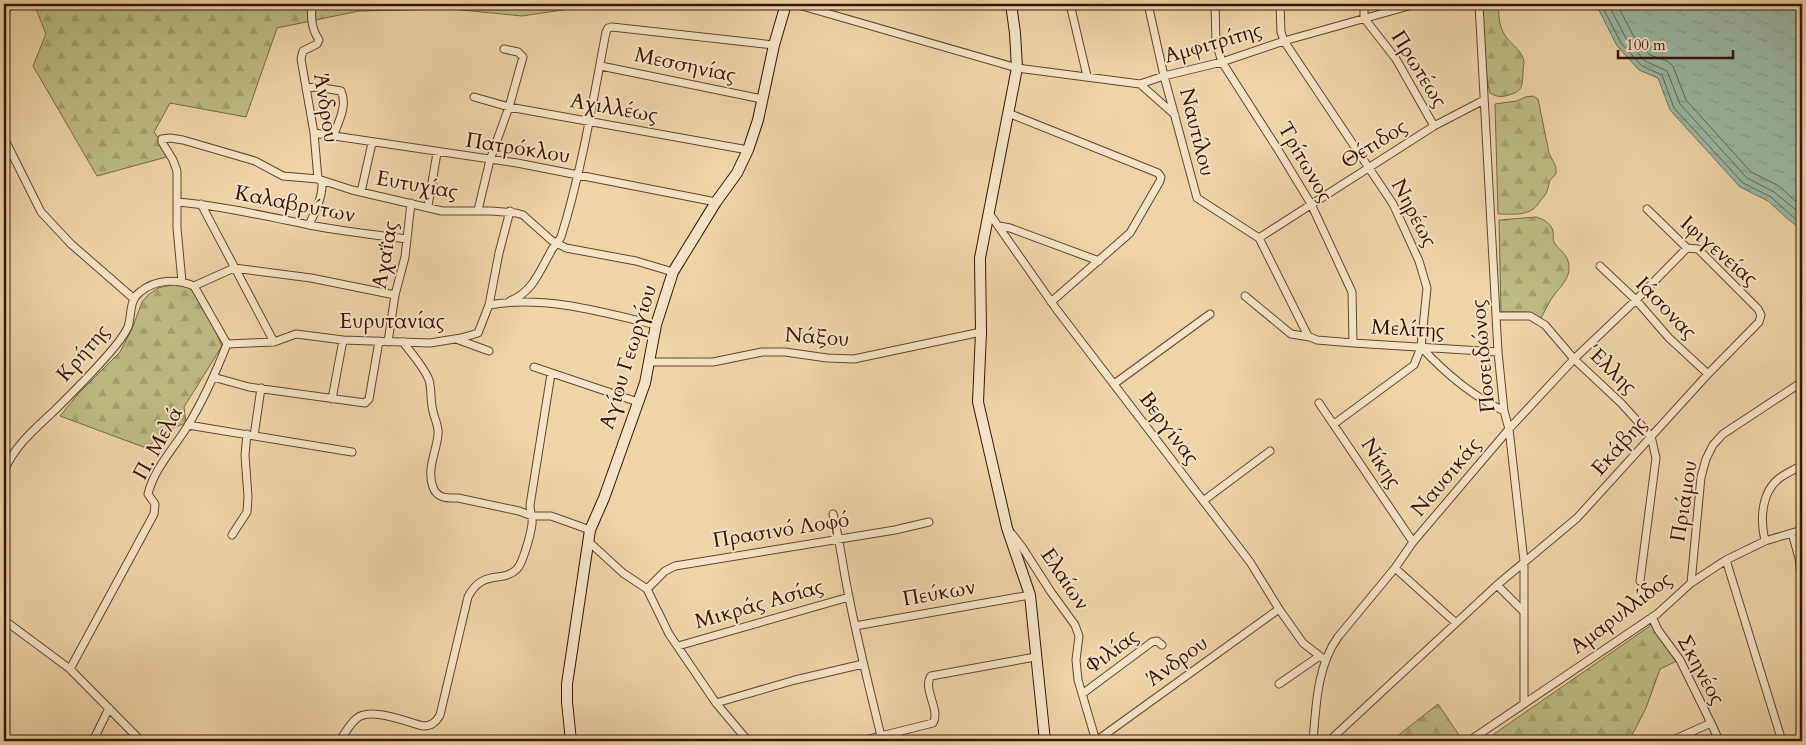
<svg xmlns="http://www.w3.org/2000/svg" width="1806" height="745" font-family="Cardo,serif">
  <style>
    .forest { fill: url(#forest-firs); stroke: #7a6845 }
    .water { fill: url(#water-ripples); stroke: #727665 }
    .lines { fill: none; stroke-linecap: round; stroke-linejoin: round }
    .shore { stroke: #686656; stroke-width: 1 }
    .street-casing { stroke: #65442e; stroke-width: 9 }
    .secondary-casing { stroke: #371406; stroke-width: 12 }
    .street { stroke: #f4e3c6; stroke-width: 7 }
    .secondary { stroke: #f4e3c6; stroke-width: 10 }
    .labels { text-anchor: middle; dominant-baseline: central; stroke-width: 4; stroke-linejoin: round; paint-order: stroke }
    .street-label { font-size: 21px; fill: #371406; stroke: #f4e3c6 }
  </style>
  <defs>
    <pattern id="forest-firs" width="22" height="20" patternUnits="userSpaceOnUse" patternTransform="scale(1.25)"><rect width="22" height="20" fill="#bdbc84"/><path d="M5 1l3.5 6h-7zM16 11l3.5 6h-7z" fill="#a3a170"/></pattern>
    <pattern id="water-ripples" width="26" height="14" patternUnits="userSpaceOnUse" patternTransform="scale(1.25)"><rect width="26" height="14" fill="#9ab8a5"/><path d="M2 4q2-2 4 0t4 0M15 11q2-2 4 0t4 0" fill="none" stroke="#859d8d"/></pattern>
  </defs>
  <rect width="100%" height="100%" fill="#eed4a7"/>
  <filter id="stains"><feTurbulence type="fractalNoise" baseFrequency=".004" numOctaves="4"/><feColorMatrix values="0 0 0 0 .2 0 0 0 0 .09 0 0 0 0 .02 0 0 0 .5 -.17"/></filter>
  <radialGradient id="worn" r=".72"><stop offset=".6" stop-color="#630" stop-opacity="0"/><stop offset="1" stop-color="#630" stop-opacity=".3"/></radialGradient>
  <!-- forest -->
  <path class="forest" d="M34 4H586L583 7 522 16 451 9 359 11 277 28 246 117 170 103 154 132 170 156 97 176 33 66 46 34Z
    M1482 4H1499C1498 12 1499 22 1502 30 1506 40 1516 46 1521 54 1526 61 1523 65 1523 73 1522 83 1524 90 1512 94 1504 97 1498 98 1490 93L1487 80Z
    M1533 96 1538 99 1549 153 1556 167V174C1548 181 1550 182 1547 191 1546 195 1543 197 1540 201 1531 217 1515 214 1498 214L1495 104 1517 101 1525 97Z
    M1536 217C1543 219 1551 223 1553 231 1554 235 1552 238 1554 242 1558 249 1565 252 1568 261 1573 277 1560 286 1552 298 1548 304 1545 311 1541 318L1526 312H1501L1499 220Z
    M180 283 191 289 210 318 222 346 184 407 186 423 168 430 146 448 60 416 78 394 120 352 132 329 142 302 148 295 158 288Z
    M1657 621 1679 660 1660 669 1646 708 1629 741H1484Z
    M1438 704 1461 738 1456 741H1391Z"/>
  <!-- water -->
  <path class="water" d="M1596 4H1802V229L1790 221 1768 201 1740 187 1670 110 1658 78 1639 70 1617 46Z"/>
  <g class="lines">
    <!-- shore -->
    <path class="shore" d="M1601 4 1621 43 1642 66 1662 75 1674 108 1743 183 1771 197 1793 217 1802 223
      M1608 4 1627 40 1645 61 1667 71 1680 104 1747 178 1774 192 1802 215
      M1617 4 1633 35 1650 55 1667 61 1673 66 1686 100 1751 172 1779 186 1802 207"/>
    <!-- street casing -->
    <g class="street-casing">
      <path id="street" d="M785 4H795L1017 68 1140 84 1164 76 1222 62 1284 41 1416 4
        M1070 4 1087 76
        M1148 4 1164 76 1197 198 1259 238 1308 336 1317 340 1353 343 1498 352
        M1215 4 1216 43 1222 62 1277 148 1311 204 1352 292 1353 343
        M1280 4 1281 32 1284 41 1393 204 1419 261 1427 288 1421 347 1414 365 1334 424
        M1364 4V18L1396 59 1434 126
        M1479 4 1498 352 1504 411 1509 429 1524 561V703
        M601 66 762 99
        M1140 84 1175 115
        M306 88 317 87 341 91C348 105 338 123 333 137
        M474 97 509 107 748 150
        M1008 113 1158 173 1161 177 1160 181 1130 233 1051 302
        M314 133 517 163 716 202
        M4 138 41 212 71 244 133 298
        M361 192 372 143
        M177 202C222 206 265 216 309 225 341 231 374 235 407 239
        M201 204 274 342
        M428 206 437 153
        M478 210 490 160 509 107 523 57 518 52 504 49
        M989 213 1057 310 1250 562 1279 609 1303 643 1325 660
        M309 225C315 212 323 197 322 182L318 179 314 133 301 59 303 51 317 44 319 40C311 28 311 18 312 4
        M999 226 1010 228 1099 261
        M1259 238 1434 126 1484 100
        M1600 266 1636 300 1669 338 1708 374
        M182 282 177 228V171L173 160 162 142V139L170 138 183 140 255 161 283 176 318 179 352 190 442 211H491L516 213 523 215 551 240 566 248 636 261 673 272
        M1245 296 1291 334 1310 337
        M510 301C532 292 539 273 550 253 553 246 558 243 561 237 582 170 593 100 606 32L608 28 612 27 774 45
        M489 305 499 253 510 211
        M1496 316H1530L1545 325 1574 359 1621 403 1651 436 1656 458 1640 581
        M456 339 489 351
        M388 342 395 295 405 257 411 203
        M403 342C411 353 424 367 429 380 432 390 430 401 433 411 434 418 439 426 438 434 437 451 426 469 433 487 437 499 448 498 458 498L519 511 532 516H551L590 530
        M227 344 274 342 296 334 343 340 430 343 461 338 478 333 489 305C544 295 603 312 656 325
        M1421 347C1445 373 1472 396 1504 411
        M650 362H713L762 352H785L827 358 854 359 981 332
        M534 367 638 402
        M213 377 249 387 365 403 369 399 379 341
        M1114 384 1210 314
        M332 399 343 340
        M1319 403 1413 542
        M188 425 352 452
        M254 436 261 388
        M4 471C15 445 35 429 55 410 77 388 101 365 120 340 123 336 126 331 128 327 132 314 129 300 140 292 156 279 176 279 194 286L234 268 311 278 395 295
        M1203 501 1270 451
        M833 514C840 541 843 569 849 597 858 644 870 690 881 736
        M1792 533 1799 558 1802 586
        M1012 534 1022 547 1051 592 1075 625 1079 636 1076 660 1078 680 1096 741
        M232 535 247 512 248 497 245 455 247 434
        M588 541 623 573 647 589 669 634 716 703 748 741
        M1765 541C1760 519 1761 491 1781 477 1788 472 1796 469 1802 465
        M1726 560 1782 741
        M1395 568 1456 623
        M1691 583 1701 477 1706 459 1713 445 1723 434 1802 382
        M1497 585 1524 612
        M647 589 665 571 675 566 895 530 929 522
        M1652 617 1658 630 1680 660 1711 723 1717 736V741
        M4 620 70 669 141 741
        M855 626 1030 595
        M678 646 849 597
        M70 669 154 514 155 504 148 494C154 469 174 448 187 427 203 401 216 372 227 344L194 286
        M1279 684 1318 657
        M1082 694 1152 642 1157 641 1162 645
        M716 703 795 680 863 664
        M93 741 109 708
        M339 741C345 734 349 725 356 719 369 706 407 722 423 726 432 726 436 722 440 715L468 597C483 568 502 584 517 569 523 563 531 533 532 524 533 517 530 512 530 505L551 374
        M861 741 933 723C941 710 922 689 931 676L1035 657
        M1096 741 1279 609
        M1313 741C1316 706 1317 666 1338 637L1395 568 1413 542 1509 429 1574 359 1636 300 1687 248
        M1329 741 1497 585 1577 518 1708 374 1759 322 1761 315 1758 309 1698 249 1687 248 1647 209
        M1469 741 1657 614 1691 583 1726 560 1765 541 1802 530
        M1671 741 1711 723"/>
    </g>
    <!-- secondary casing -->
    <g class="secondary-casing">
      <path id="secondary" d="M1011 4 1015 33 1017 68 980 258 981 332 978 402 1007 528 1030 595 1045 741
        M571 741 567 702V684L590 530 604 498 645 383 656 325 673 272 716 202 737 173 748 150 758 120 774 45 786 4"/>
    </g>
    <!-- street -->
    <use href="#street" class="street"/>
    <!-- secondary -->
    <use href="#secondary" class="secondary"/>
  </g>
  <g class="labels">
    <!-- street labels -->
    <g class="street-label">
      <text transform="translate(1213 43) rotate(-16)">Αμφιτρίτης</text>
      <text transform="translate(685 65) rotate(12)">Μεσσηνίας</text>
      <text transform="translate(1419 69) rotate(58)">Πρωτέως</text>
      <text transform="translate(326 108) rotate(81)">Άνδρου</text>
      <text transform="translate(614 108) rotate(10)">Αχιλλέως</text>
      <text transform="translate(1197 132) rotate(76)">Ναυτίλου</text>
      <text transform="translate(1374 144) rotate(-32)">Θέτιδος</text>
      <text transform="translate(518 148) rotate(9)">Πατρόκλου</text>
      <text transform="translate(1305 162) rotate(60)">Τρίτωνος</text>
      <text transform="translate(417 185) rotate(10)">Ευτυχίας</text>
      <text transform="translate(295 204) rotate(11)">Καλαβρύτων</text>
      <text transform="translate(1414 213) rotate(62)">Νηρέως</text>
      <text transform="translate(1719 251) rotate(41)">Ιφιγενείας</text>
      <text transform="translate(385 255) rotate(-80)">Αχαΐας</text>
      <text transform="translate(1666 308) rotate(46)">Ιάσονας</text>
      <text x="392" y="321">Ευρυτανίας</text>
      <text transform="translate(1408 329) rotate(3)">Μελίτης</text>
      <text transform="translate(817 337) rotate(4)">Νάξου</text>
      <text transform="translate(83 353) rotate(-49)">Κρήτης</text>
      <text transform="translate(1483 356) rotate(-95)">Ποσειδώνος</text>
      <text transform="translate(628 357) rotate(-73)">Αγίου Γεωργίου</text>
      <text transform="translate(1612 370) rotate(44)">Έλλης</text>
      <text transform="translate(1169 428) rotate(53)">Βεργίνας</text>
      <text transform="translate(158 443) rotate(-61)">Π. Μελά</text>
      <text transform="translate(1619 446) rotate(-48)">Εκάβης</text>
      <text transform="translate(1381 463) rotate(57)">Νίκης</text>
      <text transform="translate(1446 477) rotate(-50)">Ναυσικάς</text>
      <text transform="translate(1684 501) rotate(-81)">Πριάμου</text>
      <text transform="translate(781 530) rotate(-9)">Πρασινό Λοφό</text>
      <text transform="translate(1065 579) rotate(56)">Ελαίων</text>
      <text transform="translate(939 593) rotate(-10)">Πεύκων</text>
      <text transform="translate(759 604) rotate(-16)">Μικράς Ασίας</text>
      <text transform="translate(1621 613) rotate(-37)">Αμαρυλλίδος</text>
      <text transform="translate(1112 651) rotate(-36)">Φιλίας</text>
      <text transform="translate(1177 661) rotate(-36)">Άνδρου</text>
      <text transform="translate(1701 670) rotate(61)">Σκηνέος</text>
    </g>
  </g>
  <!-- margin -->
  <rect width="1806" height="745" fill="none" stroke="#eed4a7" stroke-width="20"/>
  <rect x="5" y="5" width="1796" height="735" fill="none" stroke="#371406" stroke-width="2.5"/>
  <rect x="10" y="10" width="1786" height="725" fill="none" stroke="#371406"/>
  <!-- scale -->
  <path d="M1618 50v8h115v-8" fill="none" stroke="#371406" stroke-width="2.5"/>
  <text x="1626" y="50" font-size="15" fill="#371406" stroke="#f4e3c6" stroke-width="4" paint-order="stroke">100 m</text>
  <rect width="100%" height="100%" filter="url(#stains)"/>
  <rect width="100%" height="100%" fill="url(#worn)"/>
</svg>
